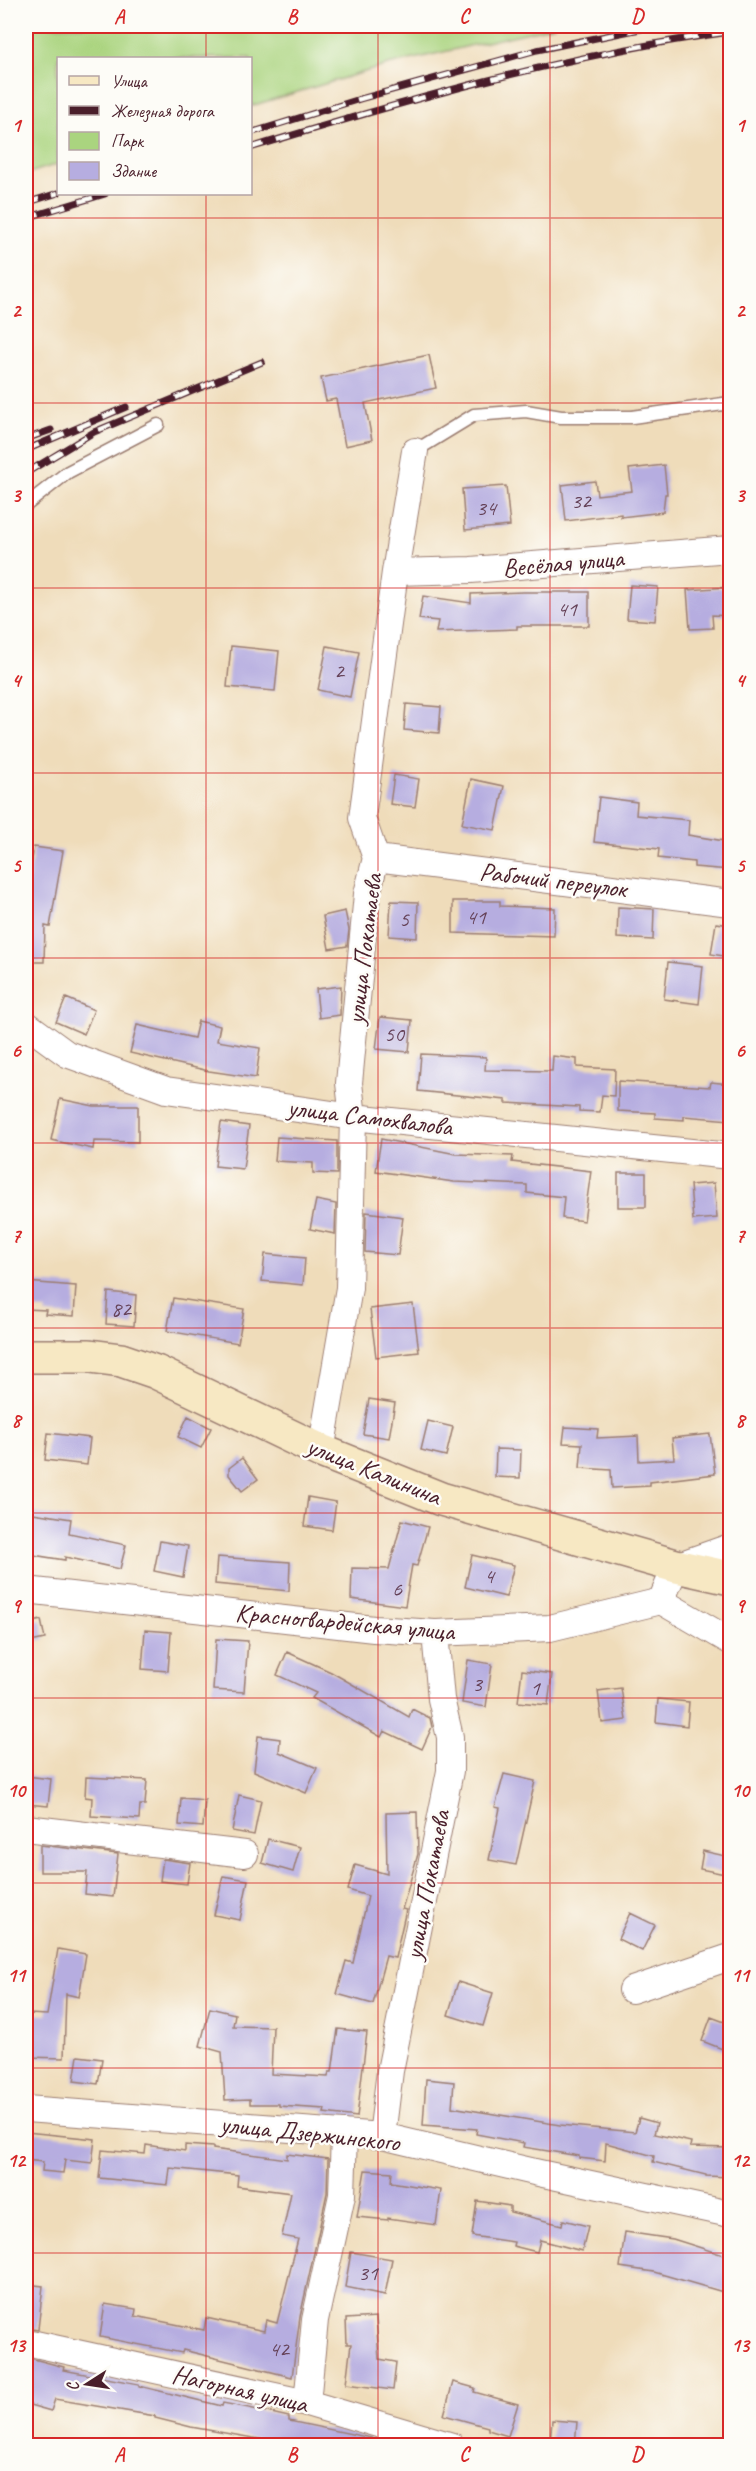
<svg xmlns="http://www.w3.org/2000/svg" width="756" height="2471" font-family="Caveat,sans-serif">
  <style>
    .green { fill: #aad47f; stroke: #7a7a55; stroke-width: 1.5 }
    .building { fill: #b6ade0 }
    .lines { fill: none; stroke-linecap: round; stroke-linejoin: round }
    .service-casing { stroke: #9c7e72; stroke-width: 15 }
    .minor-casing { stroke: #9c7e72; stroke-width: 28 }
    .secondary-casing { stroke: #9c7e72; stroke-width: 36 }
    .service { stroke: #fff; stroke-width: 12 }
    .minor { stroke: #fff; stroke-width: 26 }
    .secondary { stroke: #f7e8c3; stroke-width: 33 }
    .rail-casing { stroke: #4a1f2b; stroke-width: 7 }
    .rail { stroke: #fdfcf7; stroke-width: 4.5; stroke-dasharray: 14; stroke-linecap: butt }
    .grid { fill: none; stroke: #d62828; stroke-width: 1.5; stroke-opacity: 0.55 }
    .labels { text-anchor: middle; dominant-baseline: central; stroke-width: 5; stroke-linejoin: round; paint-order: stroke }
    .number-label { font-size: 22px; fill: #654258 }
    .street-label { font-size: 26px; fill: #4a1f2b; stroke: #fdfcf7 }
    .neatline { fill: none; stroke: #d62828; stroke-width: 2 }
    .grid-label { font-size: 20px; text-anchor: middle; font-weight: bold; fill: #d62828 }
  </style>
  <rect width="100%" height="100%" fill="#fdfcf7"/>
  <filter id="ink" filterUnits="userSpaceOnUse"><feTurbulence type="fractalNoise" baseFrequency=".0167" numOctaves="2"/><feDisplacementMap in="SourceGraphic" scale="12" xChannelSelector="R" yChannelSelector="G"/><feConvolveMatrix kernelMatrix="1 2 1 2 8 2 1 2 1" color-interpolation-filters="sRGB"/></filter>
  <filter id="wash" filterUnits="userSpaceOnUse"><feTurbulence type="fractalNoise" baseFrequency=".008" numOctaves="4" result="noise"/><feDisplacementMap in="SourceGraphic" scale="24" xChannelSelector="R" yChannelSelector="G"/><feGaussianBlur stdDeviation="1.35" result="paint"/><feColorMatrix in="noise" values="0 0 0 0 0 0 0 0 0 0 0 0 0 0 0 0 0 1.4 0 .05"/><feComposite in="paint" operator="in"/></filter>
  <g filter="url(#wash)">
    <rect width="100%" height="100%" fill="#efdcba"/>
    <!-- green -->
    <path class="green" d="M26 26H555L388 65 251 106 250 58H58V164L26 174Z"/>
    <g id="blocks">
      <!-- building -->
      <path class="building" d="M429 355 436 388 365 403 372 440 345 446 336 399 326 401 321 378Z
        M664 465 667 494H665L663 512 621 517V514L566 521 562 485 595 481 597 495 632 491 629 469Z
        M506 486 510 526 465 530 462 489Z
        M630 585 658 587 655 621 627 619Z
        M730 587V616L712 615 713 628 690 629 687 590Z
        M523 592H589V626H517V629L436 632 438 621 419 619 423 596 471 603V594Z
        M231 646 279 651 275 691 227 687Z
        M327 646 359 652 350 697 318 690Z
        M406 704 441 707 439 733 404 730Z
        M394 775 419 779 415 807 390 804Z
        M471 779 504 786 495 830 462 824Z
        M599 797 637 802 636 815 689 820 688 835 730 842V870L694 867V862L658 858 659 849 594 842Z
        M34 847 63 851 50 927 45 926 44 962H26V897Z
        M391 901 418 902 417 938 389 936Z
        M453 901H500V906L555 908 554 936 453 933Z
        M618 907 654 909 653 940 617 938Z
        M345 911 349 930 347 946 329 949 323 916Z
        M716 923 730 925V957L711 954Z
        M668 962 703 966 699 1004 664 999Z
        M341 986 340 1015 319 1018 316 989Z
        M66 998 94 1010 84 1034 56 1022Z
        M380 1017 412 1020 409 1052 376 1049Z
        M198 1021 220 1026 217 1041 260 1048 256 1078 209 1071 130 1053 137 1025 194 1038Z
        M421 1054 486 1057 485 1070 552 1071 553 1056 577 1059V1067L615 1069 614 1096 602 1095 600 1112 579 1111V1107L506 1103V1100L418 1091Z
        M618 1081 710 1087 711 1082 730 1084V1120L684 1116V1120L655 1118V1113L618 1111Z
        M60 1099 94 1106H138V1142L94 1141 93 1149 51 1140Z
        M221 1122 249 1126 243 1169 215 1166Z
        M277 1137 337 1141V1174L313 1173V1163L275 1161Z
        M381 1139 456 1154 513 1156 512 1162 591 1171 584 1221 562 1218 564 1197 527 1193V1185L454 1182 376 1171Z
        M618 1173H646V1207H618Z
        M714 1183 717 1218 693 1220 690 1185Z
        M316 1200 336 1204 335 1234 310 1229Z
        M366 1212 403 1217 398 1255 365 1252Z
        M265 1254 305 1258 303 1285 262 1281Z
        M26 1282 76 1286 74 1316 45 1314 46 1310 26 1309Z
        M108 1292 136 1295 134 1326 106 1324Z
        M173 1298 244 1309 238 1343 167 1331Z
        M413 1304 419 1352 376 1357 370 1309Z
        M369 1399 395 1403 389 1438 363 1434Z
        M188 1416 211 1428 201 1448 178 1437Z
        M428 1421 453 1427 446 1456 421 1450Z
        M565 1427 598 1429 597 1438 638 1436 639 1461 674 1459 672 1438 710 1434 715 1474 650 1482V1486L612 1488 611 1470 580 1468 582 1444 563 1443Z
        M48 1433 90 1438 87 1465 45 1460Z
        M496 1449 521 1450 520 1478 495 1477Z
        M242 1458 258 1479 242 1491 229 1475V1468Z
        M308 1497 336 1502 332 1530 304 1526Z
        M33 1513 71 1519 69 1533 126 1545 120 1569 65 1557V1560L27 1554Z
        M402 1520 428 1527 417 1566 412 1565 405 1606 351 1599 352 1568 389 1569Z
        M160 1541 188 1546 183 1577 154 1571Z
        M472 1555 514 1565 506 1597 465 1587Z
        M217 1557 290 1562 289 1591 215 1584Z
        M41 1620 45 1639 26 1643V1624Z
        M145 1630 171 1632 168 1671 142 1669Z
        M216 1639 248 1641 244 1692 213 1690Z
        M287 1652 331 1672 409 1717 412 1709 430 1718 432 1727 422 1749 384 1731 381 1737 312 1698 316 1693 277 1675Z
        M468 1660 492 1664 486 1707 462 1703Z
        M522 1670 552 1674 548 1705 518 1702Z
        M621 1688 626 1720 602 1723 598 1691Z
        M658 1699 689 1702 687 1726 656 1722Z
        M258 1736 280 1739 279 1752 317 1768 306 1793 254 1771Z
        M504 1774 535 1781 516 1865 489 1860 500 1808 495 1807Z
        M26 1776 51 1779 48 1806 26 1804Z
        M86 1777 147 1780 145 1805H140L139 1819 91 1816 92 1798 85 1797Z
        M239 1795 261 1800 254 1835 232 1831Z
        M181 1798 205 1800 203 1827 179 1825Z
        M417 1812 418 1854 402 1909 406 1910 395 1958 386 1956 373 2004 337 1994 346 1961 353 1963 368 1896 348 1890 355 1865 387 1874 386 1813Z
        M268 1839 300 1847 293 1872 262 1863Z
        M40 1845 118 1854 113 1897 85 1894 87 1872H40Z
        M703 1851 730 1857V1875L700 1869Z
        M163 1859 190 1863 187 1884 160 1881Z
        M223 1876 248 1880 240 1920 214 1915Z
        M630 1913 655 1925 642 1951 618 1939Z
        M58 1949 86 1954 79 1997 66 1994 64 2058 27 2057 29 2014 47 2015Z
        M458 1982 493 1993 483 2026 448 2015Z
        M210 2008 235 2014 233 2026 273 2027 271 2074 328 2077 329 2072H332L338 2029 367 2032 357 2117 324 2113 325 2109 279 2106V2104H250V2099L225 2100 222 2052 200 2046Z
        M711 2017 730 2024V2052L702 2041Z
        M78 2056 102 2059 98 2084 74 2081Z
        M426 2079 454 2082 452 2107 560 2125 635 2132 639 2118 657 2123 654 2134 691 2142 690 2147 730 2148V2177L706 2176V2175L653 2162 654 2156 606 2143 605 2161 579 2158V2156L523 2147 524 2143 476 2134 477 2129 423 2125Z
        M26 2132 95 2139 92 2163 65 2160 63 2173 42 2171 43 2162 26 2160Z
        M146 2145 185 2151V2145L213 2147V2149L287 2159V2154L328 2159 327 2193 300 2317 292 2377 183 2350 182 2353 100 2337 105 2304 136 2309 135 2316 204 2330 206 2318 264 2331 266 2320 277 2323 298 2239 282 2236 291 2193 237 2186 238 2175 170 2168 168 2185 99 2178 102 2150 145 2154Z
        M365 2170 392 2172 391 2182 441 2190 436 2225 388 2218V2220L357 2217Z
        M477 2201 510 2206V2212L562 2225 563 2220 588 2226 582 2251 540 2240 537 2252 513 2246 514 2242 472 2236Z
        M625 2232 673 2239 730 2257V2294L654 2272 620 2267Z
        M351 2252 392 2259 385 2295 345 2287Z
        M26 2284 43 2286 38 2329 26 2327Z
        M376 2317 379 2359 396 2362 393 2390 346 2384 351 2344H347L346 2319Z
        M26 2357 64 2367 63 2370 139 2384V2386L222 2406 223 2403 249 2408 289 2417V2421L371 2438 370 2445H293L191 2427 155 2418V2416L55 2399 51 2411 26 2404Z
        M453 2382 475 2388 474 2392 518 2404 508 2436 488 2430V2427L444 2415Z
        M552 2420 577 2422 575 2445H550Z"/>
    </g>
  </g>
  <g filter="url(#ink)">
    <use href="#blocks" fill-opacity="0" stroke="#9c7e72" stroke-width="1.5"/>
    <g class="lines">
      <!-- service casing -->
      <g class="service-casing">
        <path id="service" d="M415 451 474 415 526 411 561 417H632L730 403
          M26 505 68 472 158 425"/>
      </g>
      <!-- minor casing -->
      <g class="minor-casing">
        <path id="minor" d="M395 572 471 570 730 549
          M376 858 730 903
          M26 1024 67 1054 166 1090 353 1117 730 1156
          M321 1451 349 1288 353 1117 349 1083 367 894 376 858 362 818 395 572 415 451
          M26 1590 374 1629 435 1633 550 1628 661 1601 676 1566 730 1547
          M661 1601 730 1641
          M26 1828 245 1854
          M632 1990 730 1957
          M26 2109 382 2136 539 2173 730 2214
          M382 2136 390 2071 450 1771V1737L441 1699 435 1633
          M26 2342 307 2403 452 2446
          M307 2403 315 2320 342 2195 344 2133"/>
      </g>
      <!-- secondary casing -->
      <g class="secondary-casing">
        <path id="secondary" d="M26 1356H90L121 1360 156 1372 321 1451 441 1499 676 1566 730 1578"/>
      </g>
      <!-- service -->
      <use href="#service" class="service"/>
      <!-- minor -->
      <use href="#minor" class="minor"/>
      <!-- secondary -->
      <use href="#secondary" class="secondary"/>
      <!-- rail casing -->
      <g class="rail-casing">
        <path id="rail" d="M250 133 360 99 537 50 655 26
          M250 148C408 100 567 54 730 32
          M26 203 58 193
          M26 218 105 194
          M26 439 51 430
          M26 450 126 407
          M26 473 94 432 262 362"/>
      </g>
      <!-- rail -->
      <use href="#rail" class="rail"/>
    </g>
  </g>
  <!-- grid -->
  <path class="grid" d="M206 26V58M378 26V2446M550 26V2446M206 194V2446M26 218H730M26 403H730M26 588H730M26 773H730M26 958H730M26 1143H730M26 1328H730M26 1513H730M26 1698H730M26 1883H730M26 2068H730M26 2253H730"/>
  <g class="labels">
    <!-- number labels -->
    <g class="number-label">
      <text x="581" y="501">32</text>
      <text x="486" y="508">34</text>
      <text x="567" y="609">41</text>
      <text x="339" y="671">2</text>
      <text x="476" y="917">41</text>
      <text x="404" y="919">5</text>
      <text x="394" y="1034">50</text>
      <text x="121" y="1309">82</text>
      <text x="489" y="1576">4</text>
      <text x="397" y="1589">6</text>
      <text x="477" y="1684">3</text>
      <text x="535" y="1688">1</text>
      <text x="368" y="2273">31</text>
      <text x="279" y="2349">42</text>
    </g>
    <!-- street labels -->
    <g class="street-label">
      <text transform="translate(563 563) rotate(-5)">Весёлая улица</text>
      <text transform="translate(553 880) rotate(7)">Рабочий переулок</text>
      <text transform="translate(364 949) rotate(-83)">улица Покатаева</text>
      <text transform="translate(370 1117) rotate(7)">улица Самохвалова</text>
      <text transform="translate(374 1471) rotate(22)">улица Калинина</text>
      <text transform="translate(345 1622) rotate(5)">Красногвардейская улица</text>
      <text transform="translate(427 1885) rotate(-79)">улица Покатаева</text>
      <text transform="translate(310 2133) rotate(6)">улица Дзержинского</text>
      <text transform="translate(240 2389) rotate(13)">Нагорная улица</text>
    </g>
  </g>
  <!-- margin -->
  <rect width="756" height="2471" fill="none" stroke="#fdfcf7" stroke-width="66"/>
  <!-- legend -->
  <rect x="57" y="57" width="195" height="138" fill="#fdfcf7" stroke="#b5a4a5" stroke-width="1.5"/>
  <rect x="69" y="76" width="30" height="9" fill="#f7e8c3" stroke="#b5a4a5" stroke-width="1.5"/>
  <text x="111" y="87" font-size="18" fill="#4a1f2b">Улица</text>
  <rect x="69" y="106" width="30" height="9" fill="#4a1f2b" stroke="#b5a4a5" stroke-width="1.5"/>
  <text x="111" y="117" font-size="18" fill="#4a1f2b">Железная дорога</text>
  <rect x="69" y="132" width="30" height="18" fill="#aad47f" stroke="#b5a4a5" stroke-width="1.5"/>
  <text x="111" y="147" font-size="18" fill="#4a1f2b">Парк</text>
  <rect x="69" y="162" width="30" height="18" fill="#b6ade0" stroke="#b5a4a5" stroke-width="1.5"/>
  <text x="111" y="177" font-size="18" fill="#4a1f2b">Здание</text>
  <!-- north arrow -->
  <g transform="translate(87 2384) rotate(258)" stroke="#fdfcf7" stroke-width="4.5" paint-order="stroke">
  <path d="M0-4.5L10 22L0 15L-10 22Z" fill="#4a1f2b"/>
  <text y="-9" font-size="16" font-weight="bold" text-anchor="middle" fill="#4a1f2b">С</text>
  </g>
  <rect x="33" y="33" width="690" height="2405" class="neatline"/>
  <g class="grid-label">
    <text x="119" y="23">A</text>
    <text x="292" y="23">B</text>
    <text x="464" y="23">C</text>
    <text x="637" y="23">D</text>
    <text x="16" y="132">1</text>
    <text x="740" y="132">1</text>
    <text x="16" y="317">2</text>
    <text x="740" y="317">2</text>
    <text x="16" y="502">3</text>
    <text x="740" y="502">3</text>
    <text x="16" y="687">4</text>
    <text x="740" y="687">4</text>
    <text x="16" y="872">5</text>
    <text x="740" y="872">5</text>
    <text x="16" y="1057">6</text>
    <text x="740" y="1057">6</text>
    <text x="16" y="1242">7</text>
    <text x="740" y="1242">7</text>
    <text x="16" y="1427">8</text>
    <text x="740" y="1427">8</text>
    <text x="16" y="1612">9</text>
    <text x="740" y="1612">9</text>
    <text x="16" y="1797">10</text>
    <text x="740" y="1797">10</text>
    <text x="16" y="1982">11</text>
    <text x="740" y="1982">11</text>
    <text x="16" y="2167">12</text>
    <text x="740" y="2167">12</text>
    <text x="16" y="2352">13</text>
    <text x="740" y="2352">13</text>
    <text x="119" y="2461">A</text>
    <text x="292" y="2461">B</text>
    <text x="464" y="2461">C</text>
    <text x="637" y="2461">D</text>
  </g>
</svg>
